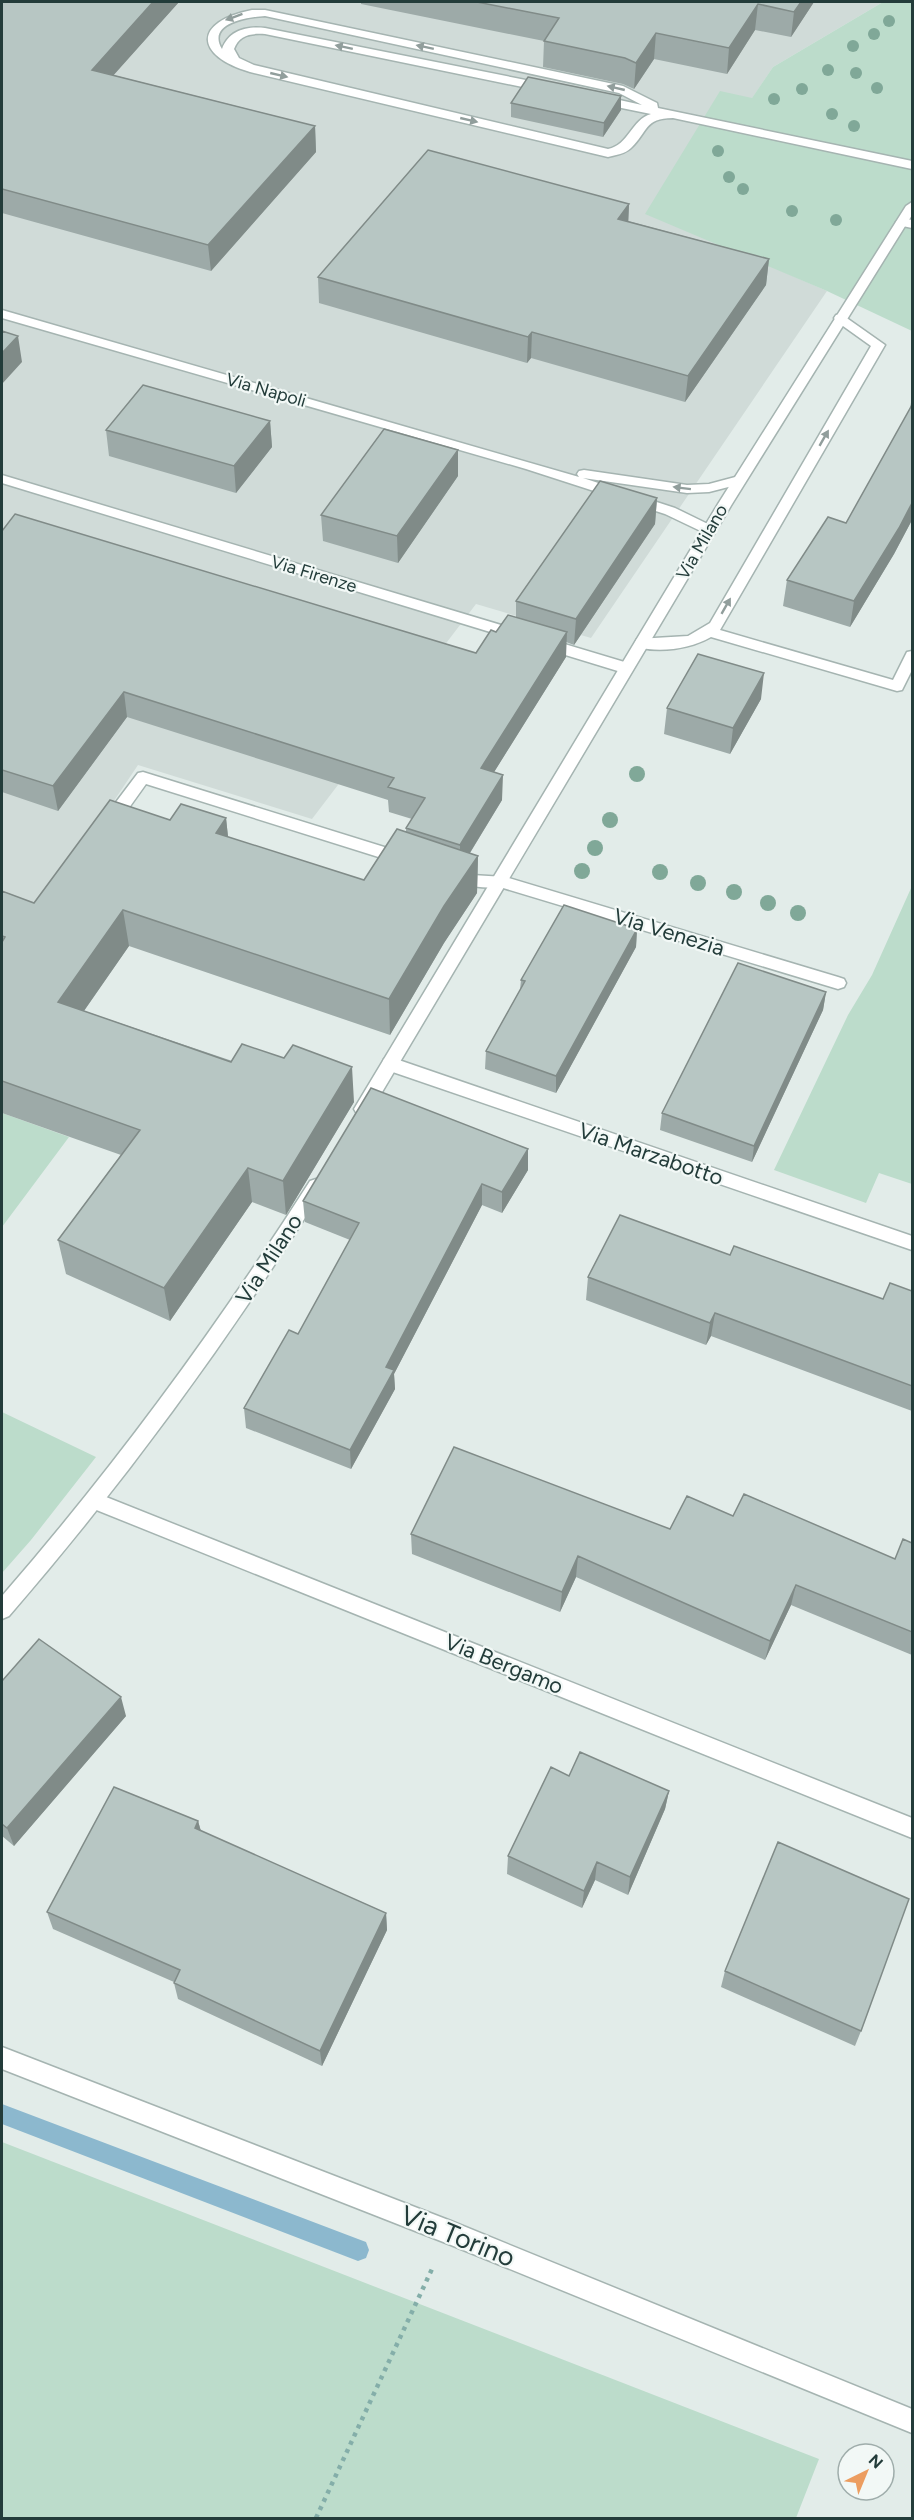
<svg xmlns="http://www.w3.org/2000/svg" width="914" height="2520" font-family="Figtree,sans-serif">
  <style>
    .built { fill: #d0dbd8 }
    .green { fill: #bcdccb }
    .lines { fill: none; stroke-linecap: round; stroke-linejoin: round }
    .stream { fill: #8cb8ce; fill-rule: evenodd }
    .service-casing { stroke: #a5b4b1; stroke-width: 3 }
    .minor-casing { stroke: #a5b4b1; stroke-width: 3 }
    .tertiary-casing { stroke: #a5b4b1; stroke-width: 3 }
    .path { stroke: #84aea9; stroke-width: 4.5; stroke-dasharray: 4 5; stroke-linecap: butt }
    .service { fill: #fff; fill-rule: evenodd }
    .minor { fill: #fff; fill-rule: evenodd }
    .tertiary { fill: #fff; fill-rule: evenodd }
    .tree { fill: #80a898 }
    .wall { fill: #9daaa8 }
    .shaded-wall { fill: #808b88 }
    .building { fill: #b7c6c3; stroke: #808b88; stroke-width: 1.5 }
    .oneway { fill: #919e9c }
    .labels { text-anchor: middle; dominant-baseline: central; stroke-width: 4.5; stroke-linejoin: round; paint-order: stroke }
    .far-street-label { font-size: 18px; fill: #233c3a; stroke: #f2f8f6 }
    .street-label { font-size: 22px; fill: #233c3a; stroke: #f2f8f6 }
    .near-street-label { font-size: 27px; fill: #233c3a; stroke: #f2f8f6 }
  </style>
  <rect width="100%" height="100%" fill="#e2ece9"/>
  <!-- built -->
  <path class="built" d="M2 2H883L773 67 669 222 827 291 591 638 476 604 312 819 138 765 36 917 2 906Z"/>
  <!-- green -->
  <path class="green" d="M883 2H912V331L827 291 645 214 720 91 752 98 773 67Z
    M912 886V1184L879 1173 866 1203 774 1170 848 1015 872 975Z
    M2 1113 69 1137 2 1227Z
    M2 1412 96 1457 31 1540 2 1573Z
    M2 2142 819 2459 796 2518H2Z"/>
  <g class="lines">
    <!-- stream -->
    <path class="stream" d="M2 2104 358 2239 366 2242 369 2250 366 2258 358 2261 2 2124Z"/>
    <!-- service casing -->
    <g class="service-casing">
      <path id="service" d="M252 10H265L623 86 657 103 658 108 912 161V169L673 118C644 118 648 132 631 148 625 154 616 155 608 157L250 72C195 56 192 22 252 10ZM265 16 619 93 642 105 597 95 591 99 597 103 651 114C631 120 629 145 608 149L254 65 239 58 234 49C239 35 251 33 265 34L547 92 551 91V85L265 28C247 26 229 30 222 49 206 23 249 17 265 16Z
        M902 218 912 220V228L898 225 896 222Z
        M841 314 885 345 720 630 893 680 907 652 912 651V670L902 690 897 691 711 637C690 649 660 653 637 647L635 643 637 639 688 636 710 623 871 346 836 321 834 318 836 315Z
        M143 772 410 855 412 859 410 863 404 865 146 784 116 826H104L102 822 104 818 138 773Z
        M453 869 472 875 505 877 507 881 505 885C485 891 466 885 447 879L445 875 447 871Z"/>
    </g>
    <!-- minor casing -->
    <g class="minor-casing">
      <path id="minor" d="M2 310 579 477 577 474 579 471 584 470 687 485 709 484 739 476 746 480 744 483 709 492 687 493 583 478 675 508 714 527 716 530 709 535 665 514 526 469 2 318Z
        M2 475 631 664 633 668 631 672H621L2 483Z
        M499 875 838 977 844 979 846 983 844 987 838 989 493 885 491 881 493 877Z
        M390 1057 912 1236V1250L384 1069 382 1064 384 1059Z
        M96 1493 912 1818V1838L89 1507 86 1501 89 1495Z
        M2 2047 451 2221 912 2409V2433L451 2245 2 2069Z"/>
    </g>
    <!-- tertiary casing -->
    <g class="tertiary-casing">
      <path id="tertiary" d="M912 202V215L732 504 369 1114 363 1116 357 1114 354 1109 357 1104 718 504 906 206Z
        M316 1179 322 1181 325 1186 322 1191C228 1341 125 1482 9 1616L2 1619V1596C115 1466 217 1327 310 1181Z"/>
    </g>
    <!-- path -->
    <path class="path" d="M316 2518 432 2269"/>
    <!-- service -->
    <use href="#service" class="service"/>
    <!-- minor -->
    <use href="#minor" class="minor"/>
    <!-- tertiary -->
    <use href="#tertiary" class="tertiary"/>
  </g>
  <!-- trees -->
  <g class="tree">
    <circle cx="889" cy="21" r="6"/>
    <circle cx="874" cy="34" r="6"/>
    <circle cx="853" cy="46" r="6"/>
    <circle cx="828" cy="70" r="6"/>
    <circle cx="856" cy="73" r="6"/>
    <circle cx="877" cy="88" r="6"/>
    <circle cx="802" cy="89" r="6"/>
    <circle cx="774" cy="99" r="6"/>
    <circle cx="832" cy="114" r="6"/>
    <circle cx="854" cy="126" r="6"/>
    <circle cx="718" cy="151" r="6"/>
    <circle cx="729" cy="177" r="6"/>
    <circle cx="743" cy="189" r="6"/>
    <circle cx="792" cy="211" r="6"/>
    <circle cx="836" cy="220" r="6"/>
    <circle cx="637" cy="774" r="8"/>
    <circle cx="610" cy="820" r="8"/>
    <circle cx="595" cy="848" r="8"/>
    <circle cx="582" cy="871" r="8"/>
    <circle cx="660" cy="872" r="8"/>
    <circle cx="698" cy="883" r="8"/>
    <circle cx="734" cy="892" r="8"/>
    <circle cx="768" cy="903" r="8"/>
    <circle cx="798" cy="913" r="8"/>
  </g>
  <!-- wall -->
  <path class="wall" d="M2 2H179L113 75 315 126 316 152 211 271 2 213Z
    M361 2H814L791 37 755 30 727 74 654 59 634 89 623 84 543 67 544 41 361 4Z
    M621 96V110L603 137 511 117V103Z
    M629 204 628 221 769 259 766 285 685 402 531 358 527 363 319 303 318 277Z
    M912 396V520L894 554 850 627 783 606 787 580 846 523 910 409Z
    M270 421 272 447 236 493 109 456 106 430Z
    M458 476 398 563 323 541 321 515Z
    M657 498 655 524 574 645 566 642V657L494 772 502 800 470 853 478 856 477 893 444 943 390 1035 129 946 84 1011 354 1102 286 1215 252 1202 170 1321 66 1274 58 1240 121 1155 2 1113V891L34 903 170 820 226 818 228 837 364 880 406 832V828L412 819 389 812 388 800 127 717 58 811 2 792V531L476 653 496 632 516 617V601Z
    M761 699 730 754 664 734 667 708Z
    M637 929 636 947 556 1093 485 1069 486 1051 520 990 521 980Z
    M826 992 823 1010 752 1162 660 1130 662 1113Z
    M528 1149V1170L502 1213 482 1205 394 1374 395 1389 351 1469 246 1428 244 1408 298 1334 350 1240 305 1222 303 1201Z
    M730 1255 883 1299 912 1291V1411L711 1336 706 1345 586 1300 588 1277Z
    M733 1516 895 1559 912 1543V1655L791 1605 765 1660 576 1577 560 1612 412 1554 411 1534 670 1529Z
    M2 1681 126 1716 14 1846 2 1836Z
    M569 1776 669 1791 665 1809 628 1895 595 1880 582 1908 507 1874 508 1856Z
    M198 1821 201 1831 386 1913 387 1930 322 2066 178 1999 174 1983V1982L53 1929 47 1912Z
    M725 1971 861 2031 855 2046 721 1987Z"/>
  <!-- shaded-wall -->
  <path class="shaded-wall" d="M153 2H179L95 96 92 70Z
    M801 2H814L791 37 794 12Z
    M758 4 755 30 727 74 729 48Z
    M656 33 654 59 634 89 636 63Z
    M621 96V110L603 137 604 123Z
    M315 126 316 152 211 271 208 245Z
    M629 204 628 230 618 219Z
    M769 259 766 285 685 402 688 376Z
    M532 332 531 358 527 363 528 337Z
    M18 336 22 362 2 384V353Z
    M270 421 272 447 236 493 234 466Z
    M458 450V476L398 563 397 536Z
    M657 498 655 524 574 645 576 619Z
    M912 503V520L894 554 850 627 854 601Z
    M567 632 566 657 481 793V768Z
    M764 673 761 699 730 754 733 728Z
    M124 692 127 717 58 811 53 786Z
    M503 775 502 800 460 869V845Z
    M226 818 230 855 216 833Z
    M478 856 477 893 444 943 390 1035 389 999 444 906Z
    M123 910 129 946 65 1038 58 1002Z
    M637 929 636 947 556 1093V1076Z
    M826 992 823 1010 752 1162 754 1146Z
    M352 1067 354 1102 286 1215 283 1181Z
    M528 1149V1170L502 1213V1192Z
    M248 1168 252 1202 170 1321 164 1288Z
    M482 1184V1205L394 1374 395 1389 351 1469 350 1450 386 1367Z
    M715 1313 711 1336 706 1345 710 1323Z
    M578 1556 576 1577 560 1612 562 1592Z
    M796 1585 791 1605 765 1660 770 1641Z
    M121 1697 126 1716 14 1846 7 1828Z
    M669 1791 665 1809 628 1895 630 1877Z
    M198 1821 203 1839 195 1828Z
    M597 1862 595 1880 582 1908 584 1891Z
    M386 1913 387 1930 322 2066 320 2051Z"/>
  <!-- building -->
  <path class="building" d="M2 2H153L92 70 315 126 208 245 2 189Z
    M477 2H801L794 12 758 4 729 48 656 33 636 63 625 58 544 41 559 18Z
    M528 77 621 96 604 123 511 103Z
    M428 150 629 204 618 219 769 259 688 376 532 332 528 337 318 277Z
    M2 331 18 336 2 353Z
    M143 385 270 421 234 466 106 430Z
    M912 405V503L899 528 854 601 787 580 828 517 846 523Z
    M384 429 458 450 397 536 321 515Z
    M600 481 657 498 576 619 516 601Z
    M15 514 476 653 491 630 496 632 508 615 567 632 481 768 503 775 460 845 406 828 425 798 388 787 394 778 124 692 53 786 2 770V531Z
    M698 654 764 673 733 728 667 708Z
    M110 800 170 820 181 804 226 818 216 833 364 880 397 829 478 856 444 906 389 999 123 910 58 1002 231 1062 242 1044 284 1058 293 1045 352 1067 283 1181 248 1168 164 1288 58 1240 140 1130 2 1081V942L5 937 2 936V891L34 903Z
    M564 905 637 929 556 1076 486 1051 525 981 521 980Z
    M738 963 826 992 754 1146 662 1113Z
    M371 1088 528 1149 502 1192 482 1184 386 1367 394 1370 350 1450 244 1408 289 1330 298 1334 359 1223 303 1201Z
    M620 1215 730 1255 734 1246 883 1299 890 1283 912 1291V1386L715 1313 710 1323 588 1277Z
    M454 1447 670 1529 687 1496 733 1516 744 1494 895 1559 903 1539 912 1543V1632L796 1585 770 1641 578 1556 562 1592 411 1534Z
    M39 1639 121 1697 7 1828 2 1824V1681Z
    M580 1752 669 1791 630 1877 597 1862 584 1891 508 1856 551 1767 569 1776Z
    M114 1787 198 1821 195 1828 386 1913 320 2051 174 1983 180 1970 47 1912Z
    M778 1842 909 1899 861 2031 725 1971Z"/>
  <!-- one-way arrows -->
  <defs><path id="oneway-solid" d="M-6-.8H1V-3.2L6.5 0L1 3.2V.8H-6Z" transform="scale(1.5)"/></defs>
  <g class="oneway">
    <use href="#oneway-solid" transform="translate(234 17) rotate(160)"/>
    <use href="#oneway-solid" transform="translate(344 47) rotate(-168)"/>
    <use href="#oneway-solid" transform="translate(425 47) rotate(-168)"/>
    <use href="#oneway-solid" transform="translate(279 75) rotate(13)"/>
    <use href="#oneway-solid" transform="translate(616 88) rotate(-167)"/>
    <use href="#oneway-solid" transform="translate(469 120) rotate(13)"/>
    <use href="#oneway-solid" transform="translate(824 438) rotate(-60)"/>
    <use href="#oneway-solid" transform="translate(682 488) rotate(-173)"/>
    <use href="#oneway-solid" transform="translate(726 606) rotate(-60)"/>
  </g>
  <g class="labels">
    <!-- far-street labels -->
    <g class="far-street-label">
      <text transform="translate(266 390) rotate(16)">Via Napoli</text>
      <text transform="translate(702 542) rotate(-60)">Via Milano</text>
      <text transform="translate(314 574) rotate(17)">Via Firenze</text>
    </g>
    <!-- street labels -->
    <g class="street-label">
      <text transform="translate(669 932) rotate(17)">Via Venezia</text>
      <text transform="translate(651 1154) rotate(19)">Via Marzabotto</text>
      <text transform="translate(269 1259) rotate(-57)">Via Milano</text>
      <text transform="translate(504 1664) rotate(22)">Via Bergamo</text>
    </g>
    <!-- near-street labels -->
    <g class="near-street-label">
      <text transform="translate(458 2236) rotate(22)">Via Torino</text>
    </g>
  </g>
  <!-- border -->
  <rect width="914" height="2520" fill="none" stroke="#233c3a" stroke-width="6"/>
  <!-- north arrow -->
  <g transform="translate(866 2472) rotate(43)"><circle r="28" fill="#f2f8f6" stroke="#9fadab" stroke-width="1.5"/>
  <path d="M0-4.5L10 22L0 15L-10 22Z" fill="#ec9d60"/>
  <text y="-9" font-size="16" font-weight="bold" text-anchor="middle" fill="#233c3a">N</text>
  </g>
</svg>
